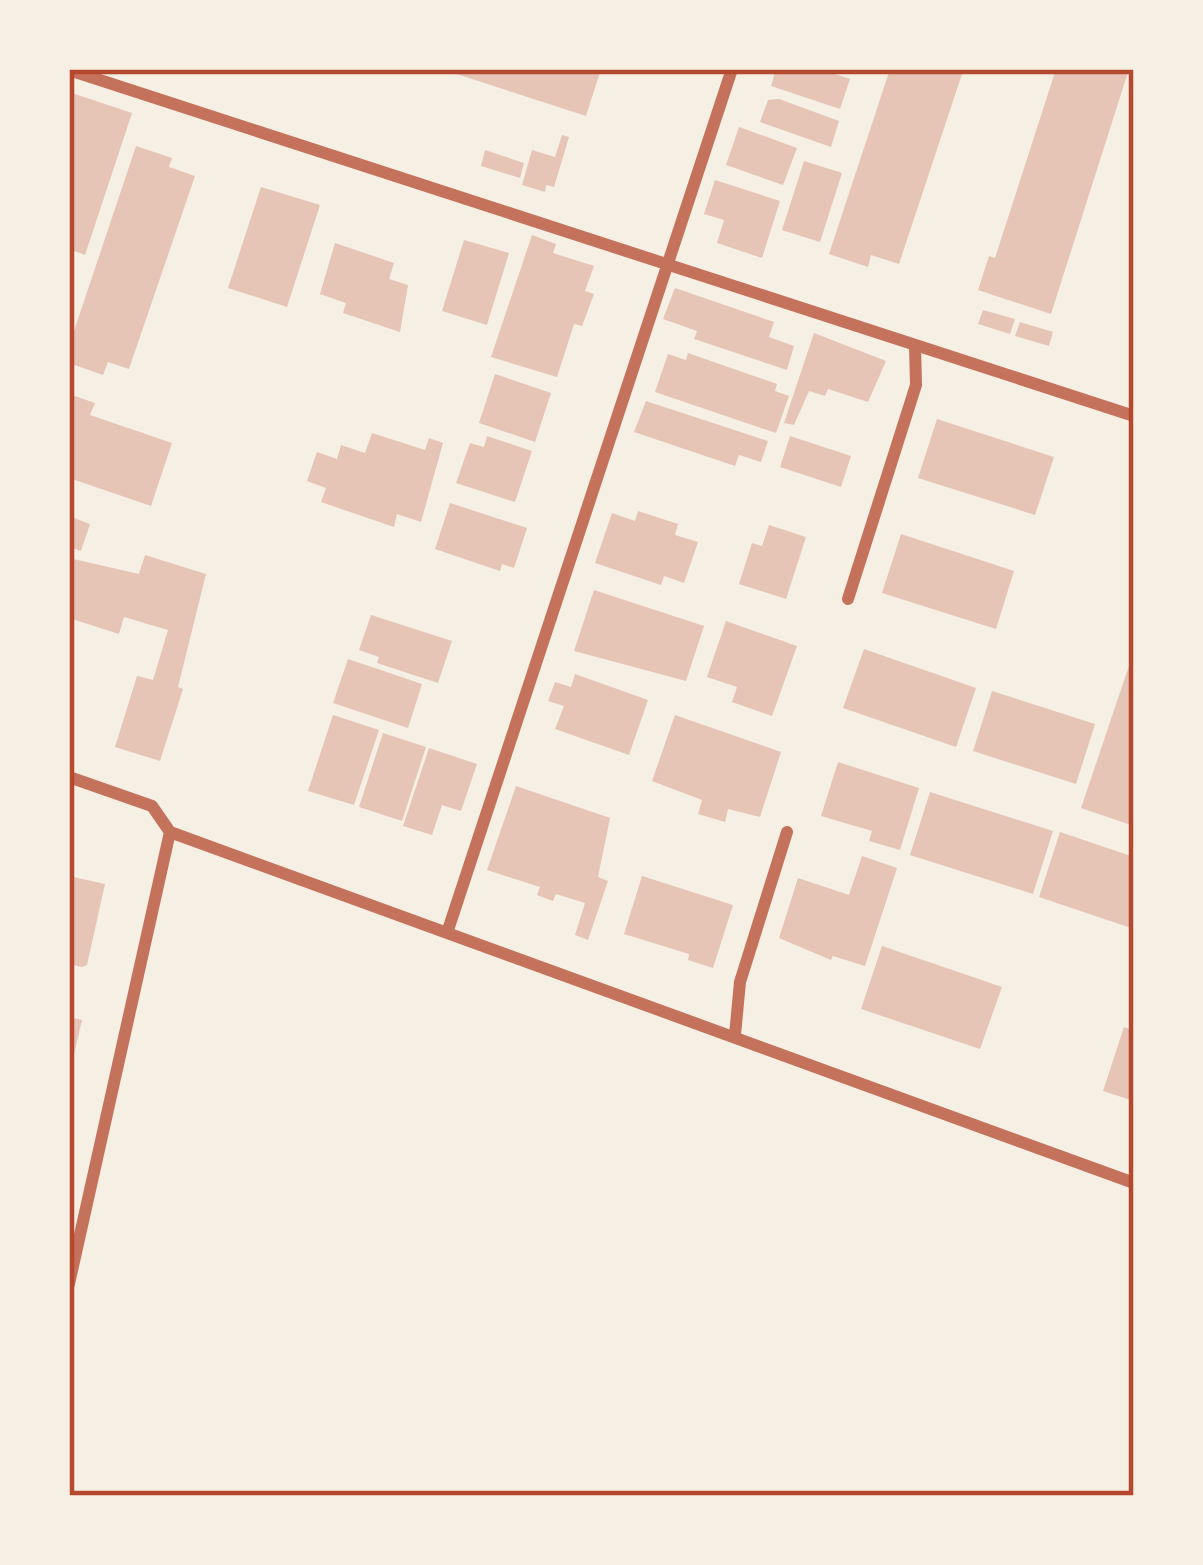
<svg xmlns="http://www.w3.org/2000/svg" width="1203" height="1565" font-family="Manrope,sans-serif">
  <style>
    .building { fill: #e6c5b7 }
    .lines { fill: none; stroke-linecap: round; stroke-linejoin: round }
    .minor { stroke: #c5725c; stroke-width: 12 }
    .neatline { fill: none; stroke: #b5482f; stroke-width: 4.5 }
  </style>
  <rect width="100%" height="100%" fill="#f6efe4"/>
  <!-- building -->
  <path class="building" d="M441 69H601L586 116Z
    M776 69H820L850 79 840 109 771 86Z
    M890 69 963 71 899 264 871 255 868 267 829 254Z
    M1056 69H1129L1051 314 978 290 989 256 995 258Z
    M69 92 132 113 85 255 69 249Z
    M779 99 839 121 831 147 760 122 768 100Z
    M739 127 797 148 783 185 726 165Z
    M562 135 569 137 554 187 546 185 545 192 522 185 532 150 555 157Z
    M136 146 172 158 169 167 195 176 129 369 108 362 103 375 69 363V346Z
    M485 150 524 163 520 178 481 166Z
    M804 161 842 173 820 242 782 230Z
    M715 180 780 201 762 258 717 243 724 220 704 214Z
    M261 187 320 205 287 307 228 288Z
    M532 235 556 244 553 253 594 266 585 291 594 294 582 326 574 324 557 377 491 357Z
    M464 240 509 253 487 325 442 311Z
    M335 243 394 263 389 279 408 285 400 332 343 313 346 303 320 294Z
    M675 288 774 322 769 337 794 346 787 370 694 339 697 331 663 319Z
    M983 310 1015 319 1010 334 978 324Z
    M1020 322 1053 332 1049 346 1015 336Z
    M814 333 886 361 868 402 828 389 825 396 809 391 794 425 784 423Z
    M688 353 777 384 775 391 789 396 776 433 655 392 668 354 686 360Z
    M495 374 551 393 535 442 479 423Z
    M69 394 95 403 90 415 172 443 151 506 69 478Z
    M646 401 768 441 761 462 739 455 735 466 634 432Z
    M937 419 1054 457 1035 515 918 478Z
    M372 433 425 450 429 438 443 443 421 522 397 514 394 527 321 502 326 488 307 481 317 452 337 459 341 445 365 453Z
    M487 436 532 451 515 502 456 483 470 443 484 447Z
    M790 436 851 456 841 487 780 467Z
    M450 503 527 528 514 568 502 564 500 571 435 549Z
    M638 511 678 524 675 535 698 542 684 583 664 576 661 585 595 563 612 513 635 521Z
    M69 516 90 524 81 551 69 547Z
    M769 525 806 537 786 599 739 584 752 543 762 546Z
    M901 534 1014 571 996 629 882 593Z
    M145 555 206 574 178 687 183 689 160 761 115 747 137 676 153 680 168 630 124 617 119 634 69 618V558L139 574Z
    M594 590 704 626 686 681 574 651Z
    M371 615 452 641 438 683 377 663 379 657 359 650Z
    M726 621 797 646 772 716 732 702 737 687 707 677Z
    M864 649 976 688 956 747 843 708Z
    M1133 654H1134V826L1081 808Z
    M348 659 422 684 408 728 333 703Z
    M575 674 648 700 629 755 555 729 564 706 548 701 555 682 571 687Z
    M992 691 1095 724 1076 784 973 751Z
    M333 715 379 730 354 805 308 791Z
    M675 715 781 752 760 817 728 809 725 822 698 814 702 800 652 781Z
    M383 733 426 747 402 821 359 807Z
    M429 748 477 764 461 811 442 805 432 835 403 826Z
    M838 762 919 788 900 850 869 841 872 831 821 816Z
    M516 786 610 818 598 877 608 881 588 940 575 935 585 903 556 894 553 901 537 895 540 887 487 870Z
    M930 792 1053 831 1033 894 910 855Z
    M1060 832 1134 857V929L1039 897Z
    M862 856 897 868 865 966 833 956 831 960 779 938 798 878 849 895Z
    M69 876 105 884 87 965 82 967 69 964Z
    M642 876 733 905 713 968 688 960 689 954 624 934Z
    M882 946 1002 987 980 1049 861 1009Z
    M69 1017 82 1020 71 1067H69Z
    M1124 1027 1134 1031V1101L1103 1091Z"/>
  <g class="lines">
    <!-- minor -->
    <path class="minor" d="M69 70 1134 416
      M848 599 916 385 915 345
      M69 777 152 806 170 832 1134 1183
      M448 930 732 69
      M735 1035 740 982 787 832
      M69 1284 170 832"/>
  </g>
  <!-- border -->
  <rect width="1203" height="1565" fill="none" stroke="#f6efe4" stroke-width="144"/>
  <rect x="72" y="72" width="1059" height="1421" class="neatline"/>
</svg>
